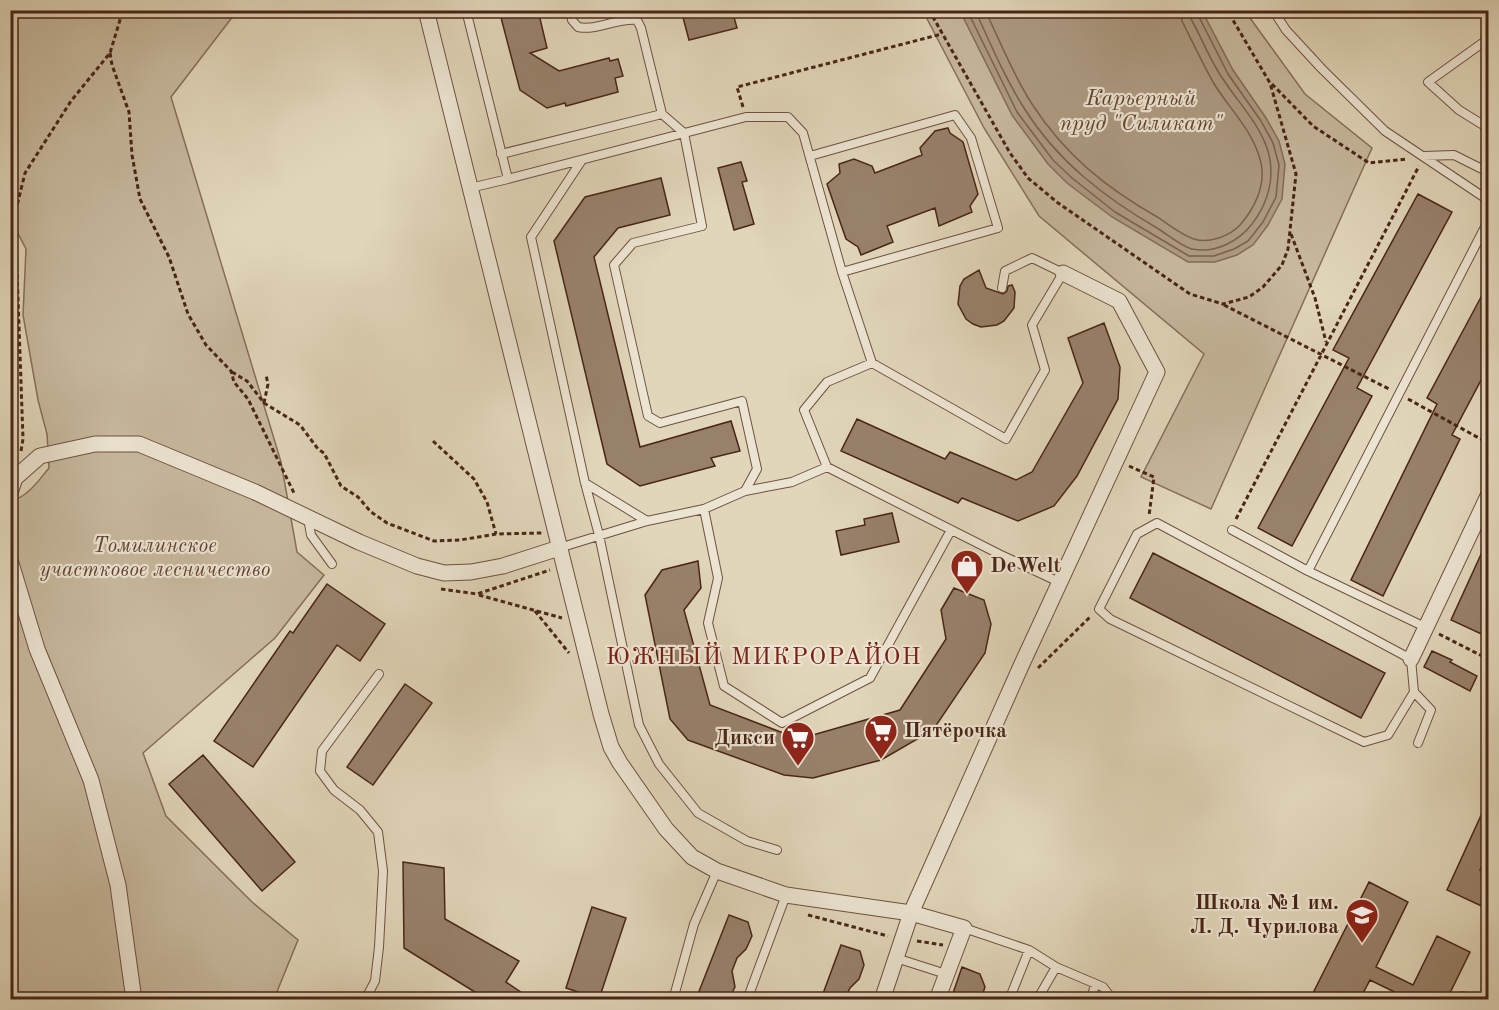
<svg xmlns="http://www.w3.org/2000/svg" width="1499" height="1010" font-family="'Old Standard TT',serif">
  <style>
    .green { fill: #c7b89e; stroke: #886e5a; stroke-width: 1.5 }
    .water { fill: #ad9a82; stroke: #856b57; stroke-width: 1.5 }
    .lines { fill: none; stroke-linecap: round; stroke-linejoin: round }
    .shore { stroke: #7b604c; stroke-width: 1.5 }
    .building { fill: #98816b; stroke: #492516; stroke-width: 1.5 }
    .lane-casing { stroke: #6f513f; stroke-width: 10 }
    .street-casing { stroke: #6f513f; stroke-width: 17 }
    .path { stroke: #492516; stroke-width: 3; stroke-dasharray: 4.5 3; stroke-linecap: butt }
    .lane { stroke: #ece4d2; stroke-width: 8 }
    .street { stroke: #ece4d2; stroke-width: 15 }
    .labels { text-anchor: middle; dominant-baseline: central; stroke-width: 4.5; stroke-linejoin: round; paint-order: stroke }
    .park-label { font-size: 21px; font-style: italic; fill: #624231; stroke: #ece4d2 }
    .poi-label { font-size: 21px; font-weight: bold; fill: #492516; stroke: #ece4d2; text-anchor: start }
    .water-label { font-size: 22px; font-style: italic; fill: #624231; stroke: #ece4d2 }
    .quarter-label { font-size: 24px; letter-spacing: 1.5px; fill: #7a1f14; stroke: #ece4d2 }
  </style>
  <rect width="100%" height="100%" fill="#e1d6ba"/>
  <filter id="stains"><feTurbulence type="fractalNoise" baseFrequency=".00333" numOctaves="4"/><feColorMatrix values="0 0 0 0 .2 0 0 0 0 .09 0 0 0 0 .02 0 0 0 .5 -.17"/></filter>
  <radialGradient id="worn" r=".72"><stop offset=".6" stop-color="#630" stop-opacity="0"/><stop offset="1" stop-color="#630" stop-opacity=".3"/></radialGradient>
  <!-- green -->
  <path class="green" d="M11 11H237L171 97 281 462 297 552 324 575 275 638 143 753 166 816 252 902 298 940 274 999H11L10 501C27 498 39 480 49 468L47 434 38 400 23 315 26 249 13 224H11Z
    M923 11H1245L1305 94 1372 148 1211 509 1141 477 1204 354 1039 216 984 128Z"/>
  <!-- water -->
  <path class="water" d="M960 11H1202L1233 70 1266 118 1279 141 1285 164 1282 199 1268 225 1253 245 1237 255 1215 262H1188L1112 217 1067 183 1048 164 1012 115Z"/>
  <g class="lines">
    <!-- shore -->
    <path class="shore" d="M967 10 1017 112 1053 160 1072 178 1115 212 1189 256H1214L1234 249 1248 241 1263 222 1276 197 1279 165 1273 143 1261 121 1228 74 1198 15 1197 10
      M975 10C990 43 1005 78 1024 108 1057 161 1104 197 1157 228 1167 234 1181 246 1192 249 1215 254 1239 241 1252 224 1269 202 1276 175 1267 148 1258 122 1237 101 1223 79 1210 61 1202 38 1191 19L1190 10
      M985 10C1000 41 1013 75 1032 104 1065 155 1106 188 1159 218 1169 225 1182 235 1194 239 1208 244 1230 236 1240 225 1254 209 1266 186 1261 163 1254 131 1229 109 1213 82 1202 62 1192 41 1182 21L1180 10"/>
  </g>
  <!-- building -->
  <path class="building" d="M499 10H538L547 48 530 53 559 71 609 58 610 61 618 59 623 76 615 78 618 92 566 106 565 103 547 108 520 90Z
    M681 10H732L737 28 689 40Z
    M948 128 950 133 963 142 978 194 970 206 972 212 939 226 935 208 887 226 893 242 861 255 858 247 846 239 827 184 840 173 839 164 854 159 872 166 875 173 922 155 920 148 935 131Z
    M741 162 747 181 742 182 754 224 734 230 718 168Z
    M661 178 670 215 618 228 594 257 640 447 731 421 740 451 711 458 715 466 640 486 607 464 554 241 585 197Z
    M1418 194 1452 212 1357 388 1372 396 1292 546 1258 528 1349 358 1333 350Z
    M979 270 986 288 1003 294 1007 291 1008 286 1012 285 1015 292 1014 308 1004 321 997 325 981 327 973 324 966 319 958 304 960 286 964 279Z
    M1488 284V367L1452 435 1460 439 1383 596 1351 580 1437 404 1427 398Z
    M1104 323 1120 367 1118 399 1077 476 1054 506 1018 521 962 498 958 503 841 451 857 419 945 459 950 452 1016 480 1032 472 1083 383 1068 338Z
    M892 513 899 542 841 555 836 531 865 525 864 519Z
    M1488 539V637L1451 620Z
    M1153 553 1385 673 1361 718 1130 598Z
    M698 561 701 588 684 610 710 705 799 739 900 710 946 639 941 610 954 588 984 600 991 624 985 653 933 730 881 760 813 778 784 775 688 740 670 719 645 595 662 570Z
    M327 584 385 624 360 661 337 645 253 767 214 741 290 631 293 633Z
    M1432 651 1452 660 1450 662 1477 676 1470 691 1424 667Z
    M405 684 432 703 373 785 347 767Z
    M203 755 295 862 262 891 169 784Z
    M1488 800V852L1480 870 1488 873V909L1447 890Z
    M403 862 444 868 445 919 519 961 506 982 531 999H486L404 948Z
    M1369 882 1408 902 1376 967 1413 985 1437 936 1470 952 1447 999H1406L1407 998 1370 980 1360 999H1310Z
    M592 907 626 918 599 999 566 988Z
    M729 915 748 922 752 936 746 949 737 958 732 971 735 987 729 999H696Z
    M841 945 860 951 864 965 859 979 850 988 845 999H821Z
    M962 967 980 974 985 987 981 999H951Z"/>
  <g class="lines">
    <!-- lane casing -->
    <g class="lane-casing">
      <path id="lane" d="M466 10 508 179 470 188
        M570 10 572 20 578 27C597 31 616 18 637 20L641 28 662 114 684 133 702 226 633 243 614 265 648 416 660 423 742 401 757 469 745 491
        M1273 10 1286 30 1322 69 1385 131 1488 200
        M1488 39 1428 82 1459 110 1488 128
        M501 154 662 114
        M810 156 955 115 971 138 998 228 842 272
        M1423 156 1454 155 1488 172
        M582 160 531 237 585 483 599 535 639 725 659 764 698 813 747 841 777 850
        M508 179 746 117H788L803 133 842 272 872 363 1006 439 1045 370 1032 325 1063 273 1032 258 1005 271 1002 288
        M872 363 827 382 804 410 827 467 999 554 1061 583
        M585 483 647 521
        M704 509 718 578 708 623 724 686 782 723 870 678 951 530
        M308 518 311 535 332 564
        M1157 523 1411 659 1414 692 1388 735 1364 742 1110 619 1099 609 1137 534Z
        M1232 530 1308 571 1427 628
        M559 548 647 521 704 509 745 491 792 482 827 467
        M1308 571 1488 221
        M1414 692 1431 710 1418 743
        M964 928 1029 950 1056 967 1103 987 1113 1000
        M896 958 946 974
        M365 1000 375 981 379 947 383 871 378 832 360 810 334 790 320 771 322 751 379 674
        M673 1000 694 924 717 871
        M747 1000 786 895
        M1009 1000 1029 950
        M1037 1000 1056 967
        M1091 1000 1095 984
        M1461 1000 1463 996 1470 1000"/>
    </g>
    <!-- street casing -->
    <g class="street-casing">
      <path id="street" d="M426 10 601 714 611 747 620 763 666 829 692 857 717 871 786 895 911 913 964 928 937 1000
        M10 493 15 478 40 456 95 444H139L255 492 359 542 417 566 444 573 471 572 503 566 559 548
        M10 560 37 649 91 780 118 885 134 1000
        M1411 659 1488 496
        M882 1000 911 913 1021 666 1157 372 1119 301 1063 273"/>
    </g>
    <!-- path -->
    <path class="path" d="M929 10 1010 153 1028 178 1058 203 1190 294 1223 304 1249 297 1263 287 1282 265 1288 249 1296 174 1270 83 1227 10
      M110 53 112 65 129 112 132 155 140 199 169 257 188 314 206 345 231 371 234 382 248 399 294 493
      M1272 84 1313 126 1369 163 1407 159
      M743 107 737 87 942 34
      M1291 234 1315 298 1326 342
      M1224 305 1389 389
      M232 372 247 381 264 403 300 425 318 449 324 453 341 486 358 497 371 512 387 523 434 541 460 540 496 534 542 533
      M1408 399 1488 443
      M264 403 268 384 266 375
      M433 441 474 479 487 502 496 534
      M21 451 23 439 15 214 25 173 71 101 110 53 123 10
      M1129 466 1154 477 1149 516
      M1236 519 1419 166
      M441 589 477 594 550 570
      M479 595 562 618
      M535 611 569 653
      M1439 634 1488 659
      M1038 668 1091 616
      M808 915 888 936
      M917 941 943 945"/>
    <!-- lane -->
    <use href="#lane" class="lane"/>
    <!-- street -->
    <use href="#street" class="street"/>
  </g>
  <!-- icons -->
  <defs>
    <g id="shop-pin" transform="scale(1.725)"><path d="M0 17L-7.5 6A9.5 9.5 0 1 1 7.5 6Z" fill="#8f2418" stroke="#ece4d2"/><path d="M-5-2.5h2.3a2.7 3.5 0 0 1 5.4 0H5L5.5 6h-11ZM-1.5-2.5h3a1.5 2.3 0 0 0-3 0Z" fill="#fff"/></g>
    <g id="supermarket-pin" transform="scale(1.725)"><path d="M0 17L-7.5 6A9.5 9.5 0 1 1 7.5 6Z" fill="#8f2418" stroke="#ece4d2"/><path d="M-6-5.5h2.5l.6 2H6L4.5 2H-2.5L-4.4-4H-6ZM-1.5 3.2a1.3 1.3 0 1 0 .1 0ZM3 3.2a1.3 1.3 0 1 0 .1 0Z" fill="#fff"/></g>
    <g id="school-pin" transform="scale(1.725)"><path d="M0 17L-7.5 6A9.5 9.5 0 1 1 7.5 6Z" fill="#8f2418" stroke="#ece4d2"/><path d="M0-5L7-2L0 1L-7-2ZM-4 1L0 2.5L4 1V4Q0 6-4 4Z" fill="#fff"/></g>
  </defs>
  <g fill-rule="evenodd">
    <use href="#shop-pin" x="967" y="566"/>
    <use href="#supermarket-pin" x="881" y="731"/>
    <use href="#supermarket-pin" x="798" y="738"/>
    <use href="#school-pin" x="1362" y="915"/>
  </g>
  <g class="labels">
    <!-- park labels -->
    <g class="park-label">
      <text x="155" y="546">Томилинское<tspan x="155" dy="24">участковое лесничество</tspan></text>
    </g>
    <!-- poi labels -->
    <g class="poi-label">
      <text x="990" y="566">DeWelt</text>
      <text x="904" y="731">Пятёрочка</text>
      <text x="775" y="738" text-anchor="end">Дикси</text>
      <text x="1339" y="903" text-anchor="end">Школа №1 им.<tspan x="1339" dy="24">Л. Д. Чурилова</tspan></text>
    </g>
    <!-- water labels -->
    <g class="water-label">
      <text x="1141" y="99">Карьерный<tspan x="1141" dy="25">пруд "Силикат"</tspan></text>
    </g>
    <!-- quarter labels -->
    <g class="quarter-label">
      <text x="764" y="658">ЮЖНЫЙ МИКРОРАЙОН</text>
    </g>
  </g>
  <!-- margin -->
  <rect width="1499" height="1010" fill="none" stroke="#e1d6ba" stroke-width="36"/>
  <rect x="12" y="12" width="1475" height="986" fill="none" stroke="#492516" stroke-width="3"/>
  <rect x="18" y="18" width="1463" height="974" fill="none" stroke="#492516" stroke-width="1.5"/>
  <rect width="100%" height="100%" filter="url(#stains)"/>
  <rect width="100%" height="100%" fill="url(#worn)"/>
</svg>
